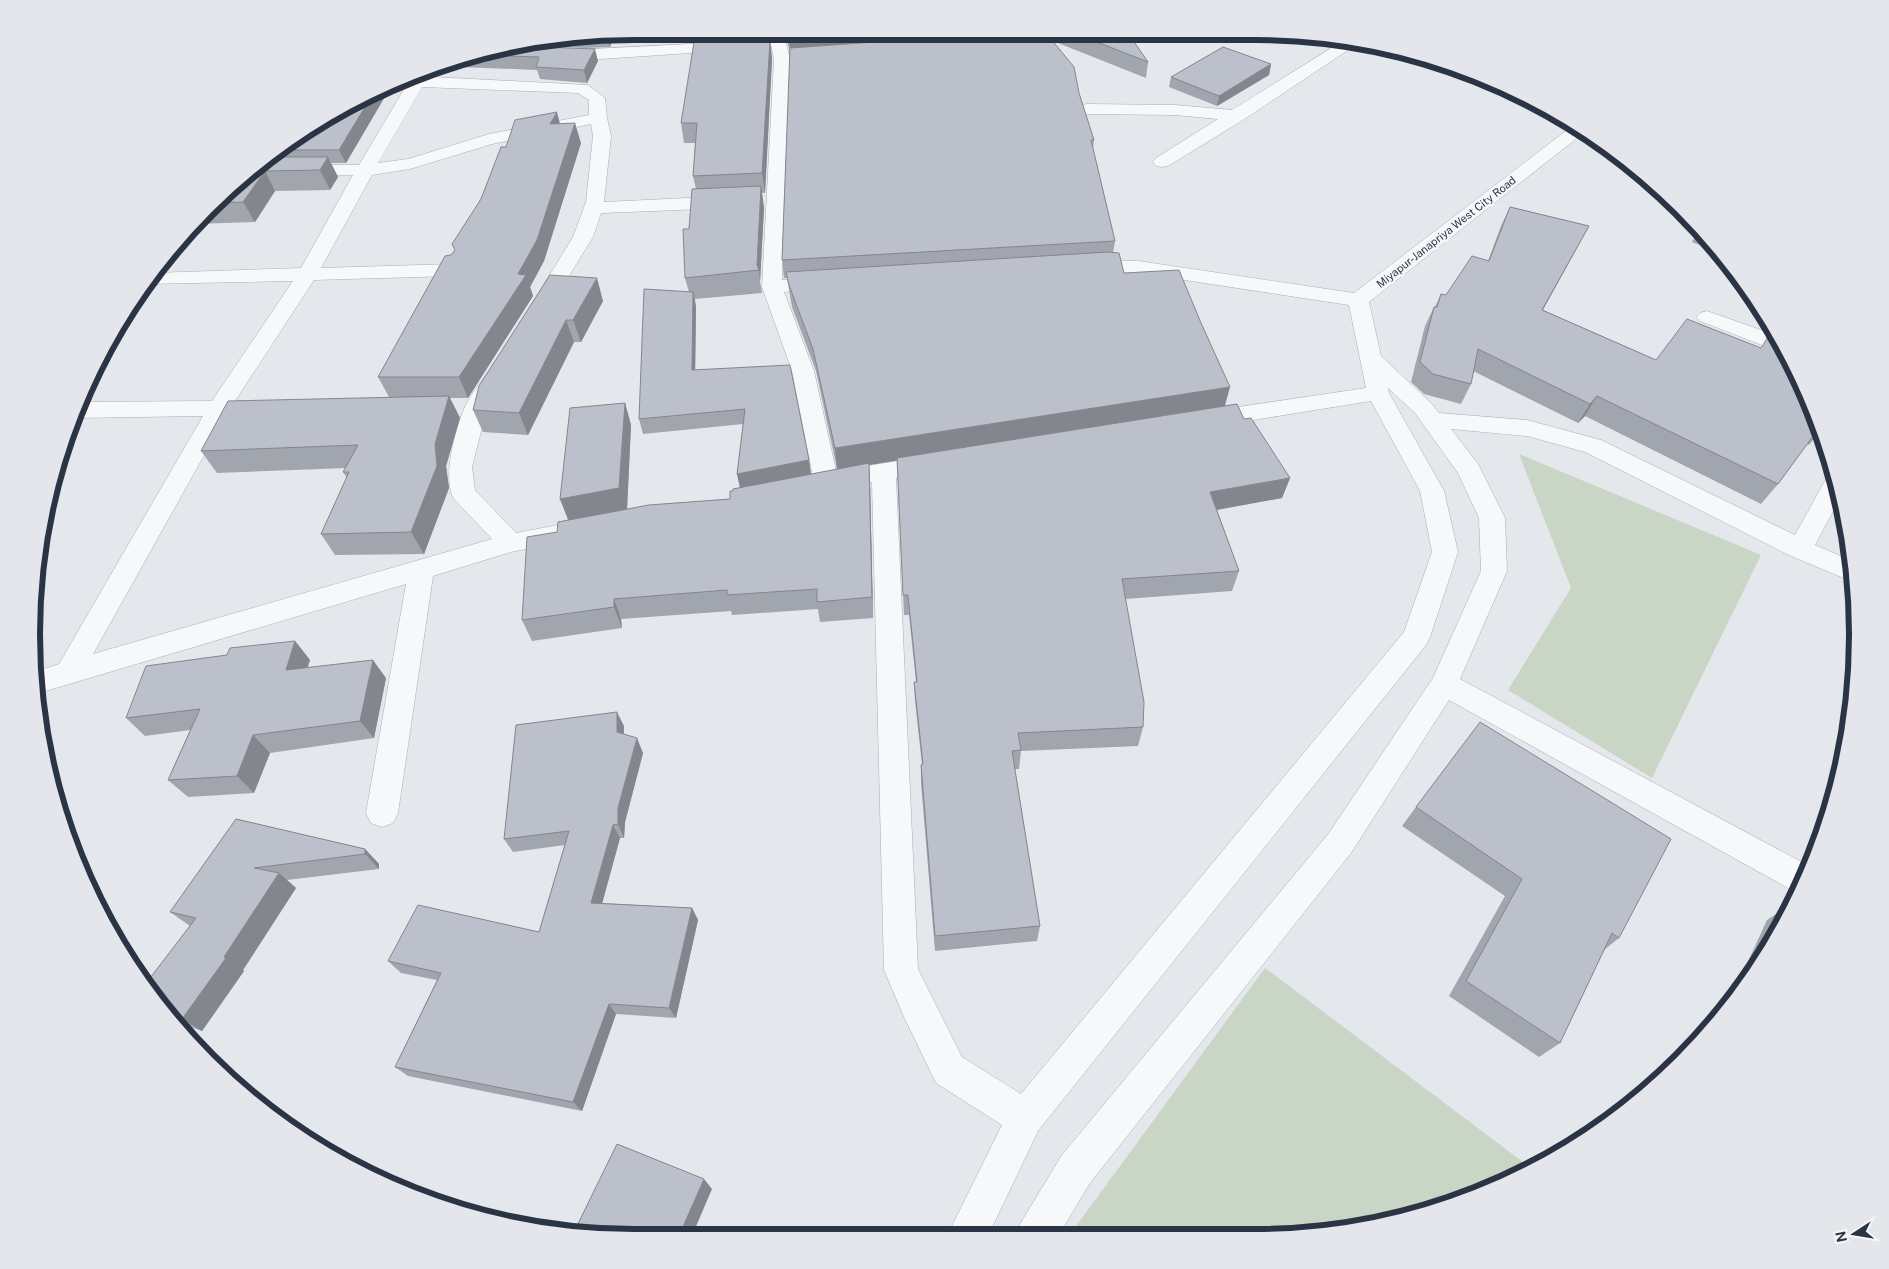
<svg xmlns="http://www.w3.org/2000/svg" width="1889" height="1269" font-family="'Public Sans',sans-serif">
  <style>
    .green { fill: #c9d6c5 }
    .lines { fill: none; stroke-linecap: round; stroke-linejoin: round }
    .minor-casing { stroke: #a9aeb7; stroke-width: 1 }
    .minor { fill: #f7f8fa; fill-rule: evenodd }
    .wall { fill: #a1a5ae }
    .shaded-wall { fill: #83868d }
    .building { fill: #bbc0ca; stroke: #83868d }
    .labels { text-anchor: middle; dominant-baseline: central; stroke-width: 5; stroke-linejoin: round; paint-order: stroke }
    .far-street-label { font-size: 11px; fill: #2b3445; stroke: #f4f6f9 }
    .rim { fill: none; stroke: #2b3445; stroke-width: 6 }
  </style>
  <rect width="100%" height="100%" fill="#e4e7ec"/>
  <!-- green -->
  <path class="green" d="M1519 454 1761 555 1652 778 1508 690 1571 588Z
    M1265 968 1531 1168 1486 1192 1372 1226 1254 1238H1082L1071 1233Z"/>
  <g class="lines">
    <!-- minor casing -->
    <g class="minor-casing">
      <path id="minor" d="M769 35H784L790 59 782 280 825 278 832 280 835 284 832 288 784 292 814 371 836 471 934 455 942 457 946 463 942 469 896 478 918 969 962 1057 1021 1094 1404 632 1432 552 1420 491 1371 401 1204 428 1196 425 1192 420 1196 415 1204 412 1366 388 1349 305 1138 273H1085L1078 271 1075 267 1078 263 1085 261H1138L1354 293 1575 124 1586 131 1369 302 1381 356 1431 403 1439 413 1527 420 1601 440 1795 535 1827 477 1834 475 1840 498 1815 545 1850 560 1853 582 1791 556 1585 452 1527 436 1451 429 1478 464 1505 518 1507 571 1460 679 1811 867 1797 893 1449 700 1351 853 1090 1183 1057 1238H1014L1020 1224 1062 1155 1329 833 1433 678 1481 571 1479 518 1458 473 1415 413 1388 388 1389 393 1444 491 1458 552 1430 637 1426 645 1038 1131 987 1238H946L1002 1125 936 1083 904 1017 884 970 872 482 826 491 817 488 814 482 792 371 762 287 774 59Z
        M1344 40 1360 42 1243 120 1168 166 1162 167 1156 166 1153 162 1156 158 1218 119 1175 115 1087 114 1081 113 1079 109 1081 105 1087 104 1175 105 1232 110Z
        M729 42 735 44 737 47 735 50 586 60 554 57 552 54 554 51Z
        M414 76 588 85 605 98 607 118 611 136 604 202 729 196 736 198 738 202 736 206 729 208 601 213 593 237 550 307 547 311 540 313 533 311 530 307 573 237 586 202 593 136 591 124 492 144 410 169 372 175 321 268 452 264 459 266 462 270 459 274 452 276 314 280 235 401 243 403 246 408 243 413 226 416 93 654 492 539 454 499C442 478 455 431 464 409 469 397 478 386 485 376L493 374 501 376 504 381 487 408 472 467 475 490 516 533 563 524 572 526 576 533 572 540 511 552 433 576 398 813 393 823 382 827 371 823 366 813 406 584 39 693 38 671 59 664 203 416 75 418 73 417 78 402 212 401 293 281 146 284 153 273 301 268 353 175 249 174 261 165H359L406 86 399 84ZM422 87 578 93 589 100V115L489 134 408 159 378 163Z
        M1707 311 1775 335 1783 350 1772 349 1700 321 1696 317 1700 313Z"/>
    </g>
    <!-- minor -->
    <use href="#minor" class="minor"/>
  </g>
  <!-- wall -->
  <path class="wall" d="M1127 32 1148 62 1146 78 1053 41 1079 93 1094 140 1093 148 1115 241 1113 253 1124 273 1225 406 1244 419 1290 478 1282 498 1217 510 1239 571 1232 591 1125 599 1143 727 1138 746 1021 751 1019 769H1015L1040 926 1037 941 935 951 921 783V765H922L915 701 914 682H916L909 615H904L897 460 869 465 870 484 873 618 820 622 818 609 732 615 731 611 621 619 622 628 532 641 522 620 557 532 568 520 560 499 625 403 631 425 627 509 730 499 733 491 740 487 737 474 743 424 643 434 639 419 689 292 685 278 689 229 696 189 693 176 695 143H684L681 123 699 35H769L772 59 765 193H762L764 208 760 282 762 293 695 299 696 307 695 370 809 460 811 474 837 469 816 371 792 307 787 278H784L782 260 790 51 785 35Z
    M555 36H614L610 47 586 48 517 45Z
    M514 46 598 61 587 83 540 79 537 70 436 66 441 63Z
    M1271 64 1269 75 1217 106 1169 87 1171 77Z
    M390 88 346 163H331L338 177 330 190 275 191 255 222 194 224 208 208 269 157H272L271 156 299 133Z
    M560 124 581 143 544 261 530 287 533 296 468 398H450L460 418 446 466 449 488 424 554 335 555 321 534 347 478 343 472 346 468 217 473 201 451 389 397 378 377 451 255 455 251 506 147Z
    M1510 207 1589 226 1543 310 1656 360 1812 403 1820 431 1809 445 1807 444 1778 484 1761 504 1585 416 1578 423 1473 371 1471 384 1461 404 1424 394 1411 382 1425 326 1434 307H1435L1441 294 1446 295 1488 261 1501 226Z
    M1699 230 1718 252 1692 242Z
    M550 275 603 301 581 342H574L528 435 483 432 473 410Z
    M295 641 310 660 307 668 386 678 374 738 270 753 254 793 188 797 168 780 190 730 145 736 126 718 227 655Z
    M624 726V734L643 753 625 822 624 838H620L602 903 692 908 698 920 676 1018 616 1014 582 1111 408 1076 395 1067 437 980 401 973 388 961 539 932 565 845 513 852 504 839Z
    M1416 807 1619 938 1604 950 1560 1043 1539 1057 1449 996 1505 896 1402 826Z
    M236 819 365 849 379 864V869L287 880 296 888 243 970 244 971 202 1031 179 1023 147 982 190 926 170 912Z
    M1791 904 1756 969 1729 1003 1767 920Z"/>
  <!-- shaded-wall -->
  <path class="shaded-wall" d="M911 34 870 44 790 52 789 36 800 35Z
    M607 36H614L610 47Z
    M770 40 772 59 765 193 762 173Z
    M595 49 598 61 587 83 584 70Z
    M1271 64 1269 75 1217 106 1219 96Z
    M390 88 346 163 339 150 371 97Z
    M557 112 562 132 550 124Z
    M575 123 581 143 544 261 530 287 533 296 468 398 459 377 518 274Z
    M328 157 338 177 330 190 320 170Z
    M265 171 275 191 255 222 243 202Z
    M761 186 764 208 760 282 759 270 757 265Z
    M1589 226 1578 246 1532 329 1542 310Z
    M597 278 603 301 581 342 573 320Z
    M693 292 696 307 695 385 692 370Z
    M566 320 574 342 528 435 519 413Z
    M1230 387 1224 409 869 465 870 484 873 618 872 597 837 470 835 448Z
    M449 396 460 418 446 466 449 488 424 554 411 532Z
    M1597 396 1585 416 1578 423 1590 404Z
    M625 403 631 425 627 510 569 521 560 499Z
    M809 460 811 475 740 488 737 474Z
    M1290 478 1282 498 1204 512 1210 492Z
    M614 599 621 619 622 628 614 607Z
    M295 641 310 660 301 689 286 670Z
    M373 660 386 678 374 738 360 721Z
    M617 712 624 726 623 747 617 732Z
    M253 735 270 753 254 793 237 776Z
    M637 738 643 753 625 822 624 838 618 824V808Z
    M613 825 620 838 599 915 591 903Z
    M365 849 379 864V869L365 854Z
    M279 873 296 888 243 970 244 971 202 1031 182 1019Z
    M692 908 698 920 676 1018 669 1008Z
    M609 1004 616 1014 582 1111 573 1102Z
    M704 1179 712 1189 691 1238H678Z"/>
  <!-- building -->
  <path class="building" d="M1127 32 1148 62 1074 33Z
    M1046 33 1074 67 1079 93 1094 140H1091L1115 241 782 260 790 48 875 42 898 38 907 34Z
    M711 35H769L770 40 762 173 693 176 697 123H681L695 36Z
    M514 46 595 49 584 70 536 67 539 57 476 55Z
    M1223 47 1271 64 1219 96 1171 77Z
    M371 97 339 150H279L299 133Z
    M557 112 550 124 575 123 537 240 518 274 526 275 459 377H378L445 256 451 255 455 250 452 244 481 199 501 147H506L515 120Z
    M269 157H328L320 170 265 171 243 202 214 203Z
    M761 186 757 265 759 270 685 278 683 229H689L692 189Z
    M1510 207 1589 226 1542 310 1656 360 1687 319 1761 348 1768 337 1778 341 1812 403 1819 428 1778 484 1597 396 1590 404 1478 349 1471 384 1433 374 1420 362 1434 307H1437L1441 294 1446 295 1472 256 1489 261Z
    M1107 252 1119 253 1124 273 1179 270 1201 323 1230 387 835 448 813 349 789 285 786 272Z
    M550 275 597 278 573 320H566L519 413 473 410 479 386Z
    M644 289 693 292 692 370 790 365 809 460 737 474 745 409 639 419Z
    M449 396 435 444 437 466 411 532 321 534 349 472H343L358 445 201 451 228 401Z
    M625 403 619 488 560 499 570 408Z
    M1237 404 1244 419 1251 418 1290 478 1210 492 1239 571 1122 579 1144 702 1143 727 1018 733 1021 750 1012 751 1040 926 935 936 921 765 923 764 914 682H917L908 595H903L897 458Z
    M869 463 872 597 817 602V589L727 595V590L614 599V607L522 620 527 537 557 532 558 522 649 505 730 499V491H733V489Z
    M295 641 286 670 373 660 360 721 253 735 237 776 168 780 200 709 126 718 146 666 227 655 230 648Z
    M617 712V732L637 738 618 808V824L613 825 591 903 692 908 669 1008 609 1004 573 1102 395 1067 441 973 388 961 418 905 539 932 569 831 504 839 516 725Z
    M1480 722 1671 839 1619 938 1612 933 1560 1043 1466 981 1522 879 1416 807Z
    M236 819 365 849V854L254 868 279 873 224 957 226 958 182 1019 174 1017 147 982 196 918 170 912Z
    M617 1144 704 1179 678 1238H634L574 1232Z"/>
  <g class="labels">
    <!-- far-street labels -->
    <g class="far-street-label">
      <text transform="translate(1446 232) rotate(-38)">Miyapur-Janapriya West City Road</text>
    </g>
  </g>
  <!-- crop -->
  <path d="M0 0H1889V1269H0ZM634 40H1255A594 594 0 0 1 1849 634V635A594 594 0 0 1 1255 1229H634A594 594 0 0 1 40 635V634A594 594 0 0 1 634 40Z" fill="#e4e6eb" fill-rule="evenodd"/>
  <path class="rim" d="M634 40H1255A594 594 0 0 1 1849 634V635A594 594 0 0 1 1255 1229H634A594 594 0 0 1 40 635V634A594 594 0 0 1 634 40Z"/>
  <!-- north arrow -->
  <g transform="translate(1854 1234) rotate(258)" stroke="#f4f6f9" stroke-width="4" paint-order="stroke">
  <path d="M0-4L9 19L0 12L-9 19Z" fill="#2b3445"/>
  <text y="-8" font-size="14" font-weight="bold" text-anchor="middle" fill="#2b3445">N</text>
  </g>
</svg>
